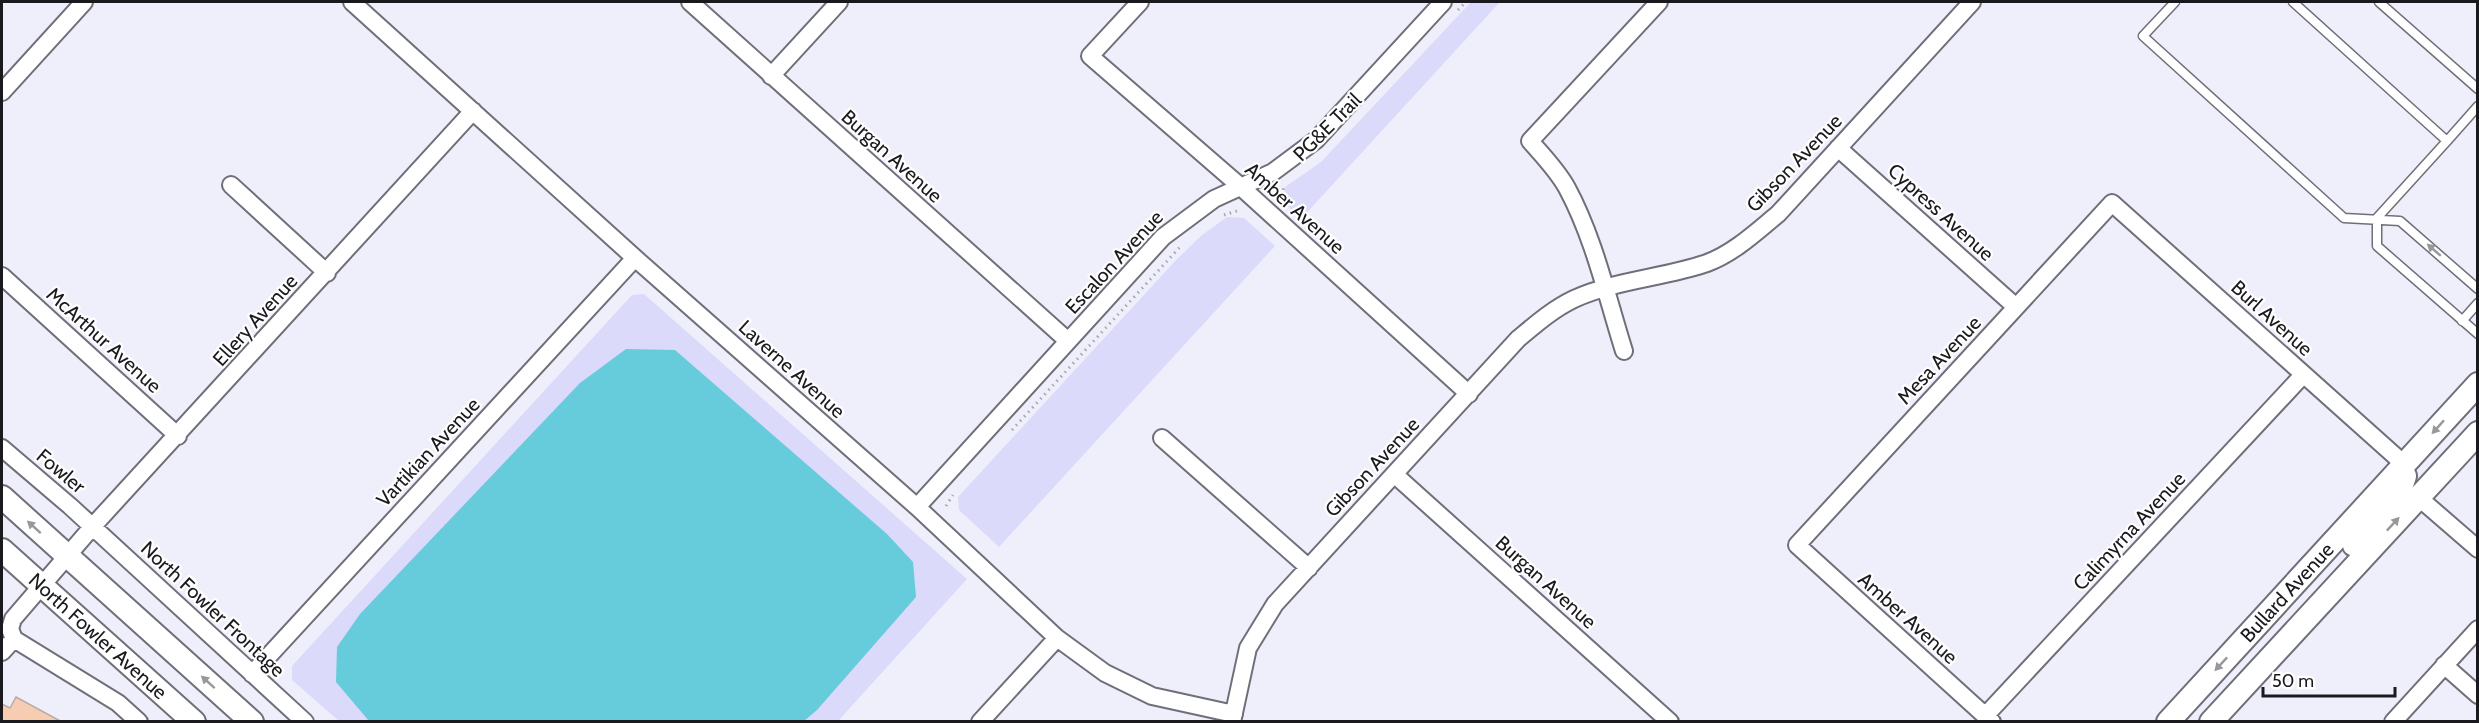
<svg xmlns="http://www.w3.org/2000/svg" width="2479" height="723" font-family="Cabin,sans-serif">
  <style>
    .green { fill: #dbdafb }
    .water { fill: #66cbda }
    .building { fill: #f6cdb3; stroke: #b8ada6; stroke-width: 1.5 }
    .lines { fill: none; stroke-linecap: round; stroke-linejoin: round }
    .service-casing { stroke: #6f6f79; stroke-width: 11 }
    .minor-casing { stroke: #6f6f79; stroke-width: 20 }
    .secondary-casing { stroke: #6f6f79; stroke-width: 26 }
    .path { stroke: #a6a6af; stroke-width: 3; stroke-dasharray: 1.5 4.5; stroke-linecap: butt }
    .service { stroke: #fff; stroke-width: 8 }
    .minor { stroke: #fff; stroke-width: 16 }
    .secondary { stroke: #fff; stroke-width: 22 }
    .oneway { fill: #98989a }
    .labels { text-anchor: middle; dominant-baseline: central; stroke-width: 4.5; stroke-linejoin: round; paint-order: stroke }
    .street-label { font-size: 20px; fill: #1a1a1e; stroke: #fefefe }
  </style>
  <rect width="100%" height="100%" fill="#efeffb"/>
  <!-- green -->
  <path class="green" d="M1471 2H1500L1301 219 1285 204V187L1321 162Z
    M1227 217 1244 218 1275 246 999 547 959 510 958 497 1176 260 1202 235Z
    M644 294 967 579 838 721H339L292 680V666L632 295Z"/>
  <!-- water -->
  <path class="water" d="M626 349 675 350 887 534 913 562 916 597 817 710 804 721H369L336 682 337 647 360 614 580 383Z"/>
  <!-- building -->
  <path class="building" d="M16 697 62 722H2V704L10 708Z"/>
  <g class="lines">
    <!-- service casing -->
    <g class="service-casing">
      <path id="service" d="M2175 2 2143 36 2344 218 2400 221 2478 289
        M2293 2 2447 141 2377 218V246L2478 334
        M2379 2 2478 89
        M2447 141 2478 106
        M2462 321 2478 303"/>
    </g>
    <!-- minor casing -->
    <g class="minor-casing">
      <path id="minor" d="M352 2 635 258 917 507 1057 638 1105 673 1152 696 1234 714
        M690 2 1068 341
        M1140 2 1090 56 1241 187 1469 394
        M771 76 839 2
        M2 92 84 2
        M1838 148 2016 307
        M231 185 327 273
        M2 276 178 436
        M1624 351C1607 297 1594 238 1567 188 1557 170 1543 156 1530 141L1659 2
        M1162 438 1309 568
        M2 448 70 506 305 722
        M1394 474 1670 722
        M2418 497 2478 549
        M917 507 1163 237 1214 199 1273 172 1316 140 1443 2
        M2 652 14 639
        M2444 665 2478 695
        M252 674 635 258
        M1985 716 2303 375
        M139 722 118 703 14 639 10 629 13 619 93 526 473 111
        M980 722 1057 638
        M1232 722 1248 648 1275 604 1518 339C1536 324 1553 309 1574 299 1616 280 1663 278 1707 263 1734 253 1756 232 1778 214L1972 2
        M1992 722 1797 545 2112 203 2404 464
        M2393 722 2478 629"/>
    </g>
    <!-- secondary casing -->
    <g class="secondary-casing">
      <g id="secondary">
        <path d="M2 497 252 722"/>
        <path d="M2354 545 2400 491 2405 476"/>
        <path id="s1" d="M2 550 194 722"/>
        <path id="s2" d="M2168 722 2478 384"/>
        <path d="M2211 722 2478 433"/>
      </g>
    </g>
    <!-- path -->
    <path class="path" d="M1458 10 1466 2
      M1275 197 1281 195 1285 185
      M1224 215 1240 210
      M1012 430 1180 247
      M946 506 953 495"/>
    <!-- service -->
    <use href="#service" class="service"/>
    <!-- minor -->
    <use href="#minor" class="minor"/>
    <!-- secondary -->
    <use href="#secondary" class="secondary"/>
  </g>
  <!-- one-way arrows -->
  <defs><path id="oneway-solid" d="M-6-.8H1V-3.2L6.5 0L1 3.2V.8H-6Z" transform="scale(1.5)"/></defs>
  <g class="oneway">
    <use href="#oneway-solid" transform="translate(2434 250) rotate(-139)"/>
    <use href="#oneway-solid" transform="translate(2438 427) rotate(132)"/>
    <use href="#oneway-solid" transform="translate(2393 524) rotate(-47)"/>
    <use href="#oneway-solid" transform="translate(34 527) rotate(-138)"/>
    <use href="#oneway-solid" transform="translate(2221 664) rotate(133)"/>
    <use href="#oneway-solid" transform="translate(208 682) rotate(-138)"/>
  </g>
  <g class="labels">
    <!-- street labels -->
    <g class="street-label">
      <text transform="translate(1327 127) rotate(-45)">PG&amp;E Trail</text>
      <text transform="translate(892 156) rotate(42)">Burgan Avenue</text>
      <text transform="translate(1794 163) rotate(-46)">Gibson Avenue</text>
      <text transform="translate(1295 208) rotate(42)">Amber Avenue</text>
      <text transform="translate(1941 212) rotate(42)">Cypress Avenue</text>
      <text transform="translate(1114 262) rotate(-47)">Escalon Avenue</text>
      <text transform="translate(2272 318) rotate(42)">Burl Avenue</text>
      <text transform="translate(255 320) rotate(-48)">Ellery Avenue</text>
      <text transform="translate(104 340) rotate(42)">McArthur Avenue</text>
      <text transform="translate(1939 360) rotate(-47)">Mesa Avenue</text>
      <text transform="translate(792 369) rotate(42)">Laverne Avenue</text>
      <text transform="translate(428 452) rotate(-47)">Vartikian Avenue</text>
      <text transform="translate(1372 467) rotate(-47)">Gibson Avenue</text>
      <text transform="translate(61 471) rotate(40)">Fowler</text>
      <text transform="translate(2129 531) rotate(-47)">Calimyrna Avenue</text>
      <text transform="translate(1546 582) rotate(42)">Burgan Avenue</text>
      <text stroke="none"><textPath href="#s2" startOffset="176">Bullard Avenue</textPath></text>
      <text transform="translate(213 609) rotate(43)">North Fowler Frontage</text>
      <text transform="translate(1908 618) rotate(42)">Amber Avenue</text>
      <text stroke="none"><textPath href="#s1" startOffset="129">North Fowler Avenue</textPath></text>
    </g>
  </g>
  <!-- border -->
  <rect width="2479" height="723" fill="none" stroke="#1a1a1e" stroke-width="6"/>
  <!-- scale -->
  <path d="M2263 687v9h132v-9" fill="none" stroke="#1a1a1e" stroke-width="3"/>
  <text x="2272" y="687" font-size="18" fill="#1a1a1e" stroke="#fefefe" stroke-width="4.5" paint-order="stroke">50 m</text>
</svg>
